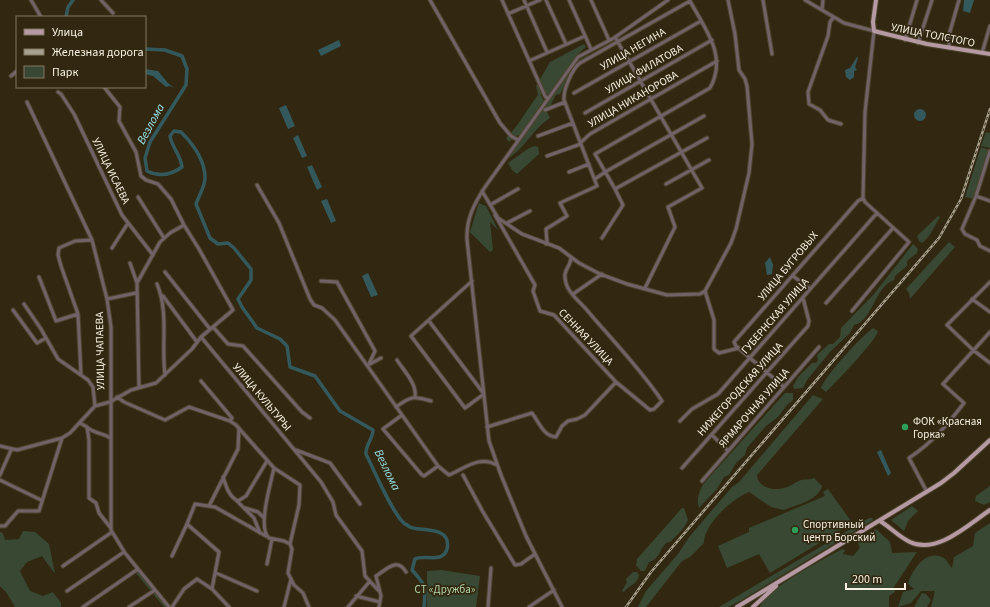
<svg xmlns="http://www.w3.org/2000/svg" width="990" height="607" font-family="'Source Sans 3',sans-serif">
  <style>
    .green { fill: #384832 }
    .water { fill: #33595c }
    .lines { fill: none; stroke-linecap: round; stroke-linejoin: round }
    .river { stroke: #33595c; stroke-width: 3.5 }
    .minor-casing { stroke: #4e442e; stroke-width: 5 }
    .major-casing { stroke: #4e442e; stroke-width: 6 }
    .minor { stroke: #706267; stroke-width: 3 }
    .major { stroke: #b59aa3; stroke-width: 4 }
    .rail-casing { stroke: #a8a08e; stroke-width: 2.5 }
    .rail { stroke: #322811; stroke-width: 1; stroke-dasharray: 3; stroke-linecap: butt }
    .leisure-dot { fill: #2e9e5b; stroke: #322811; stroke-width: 1.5 }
    .labels { text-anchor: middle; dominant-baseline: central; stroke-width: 3.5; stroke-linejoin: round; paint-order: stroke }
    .street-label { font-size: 11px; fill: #f8f1e3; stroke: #322811 }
    .poi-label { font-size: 11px; fill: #f8f1e3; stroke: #322811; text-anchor: start }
    .park-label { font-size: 11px; fill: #b2d5a7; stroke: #322811 }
    .water-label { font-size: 12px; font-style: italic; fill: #98e2e8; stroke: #322811 }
  </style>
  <rect width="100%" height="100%" fill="#322811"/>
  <!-- green -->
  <path class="green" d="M584 44 586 47 580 52 548 96 544 91 541 95 544 101 520 135 515 136 509 142 506 138C517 128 528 108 538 95L536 86 550 62Z
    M588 55 590 57 576 64 560 94 556 95 551 104 552 105 546 110 550 118C533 128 523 152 506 159L577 61Z
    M986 132 990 133V148L981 146Z
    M535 146 538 147 539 154 517 174 512 170 508 163 529 148Z
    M981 147 989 150 975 195 974 199 965 197Z
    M479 203 486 206 498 230 490 222 493 250 490 252 470 232Z
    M938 216 940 217C934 227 931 236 922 243L919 241 917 236Z
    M949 242 955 247 910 299 909 293 906 289Z
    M913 244 918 249 917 253 907 261V266L895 276 894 280C875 286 873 321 854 325L850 333 830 352 807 380 803 388 794 389 793 386 798 377 812 363H816L818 360 817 355 829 344H833L840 337 841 328 874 294Z
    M873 328 878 331C876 341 835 383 826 392L821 388C828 372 859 339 873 328Z
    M785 393H793V400L787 405 778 417 766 426 747 448 745 455 736 463 729 475 724 477 717 489 699 508C696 499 699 491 704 483Z
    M813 395 823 399 757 475C758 488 774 491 784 488 790 487 795 482 801 480 806 479 810 480 814 478L822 486C819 500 796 505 784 510L771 507 752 494 749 492C733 498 703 525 704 543L690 557 682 561 646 607H638L646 591 678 554 690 536 732 487 739 482Z
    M990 486V502L984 505 975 501 976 496Z
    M828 489 851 521 843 526 844 528 770 573 759 554 727 568 718 546 749 532V528L825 496 823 492Z
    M912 506 918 511 908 521 904 531 891 520Z
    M682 508H684L688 520C685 527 678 535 672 540 671 542 668 542 666 543 660 549 659 560 649 562L645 571H641L636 565 637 559Z
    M869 518H872L873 520 740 601 728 607H719Z
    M990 523V607H931L935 591H921L911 603 898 607 903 592 914 589 908 584C912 570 926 548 944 558 947 560 949 565 952 568L954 557 973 546 975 533Z
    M876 529 890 542 892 553 917 552 894 587 895 592 889 596V607H760C765 589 824 559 842 549L845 550 843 554 853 556 860 548 857 540Z
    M23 531 35 532 49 544 55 574 42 556 27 562 20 571 30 591 43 596 53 592 61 603V607H15L6 592 0 586V532L3 533 5 540 19 539Z
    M137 570 139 571 168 607H164L135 572Z
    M441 570 480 576 476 607H427V571Z
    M633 572H637L639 575C637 585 629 585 624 592L622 591 627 582 626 579Z
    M922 593 926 594 931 600 927 607H914Z"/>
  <!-- water -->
  <path class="water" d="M964 0H974L970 13 963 11Z
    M339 40 341 46 321 56 318 50Z
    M857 57 858 58 855 67 857 70 854 71V77L850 80 846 77 845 70 850 68Z
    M145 69 158 71 168 83 174 88 170 86 166 87 153 76 145 74Z
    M286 105 295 126 288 129 279 108Z
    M914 115a6 6 0 1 1 12 0a6 6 0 1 1-12 0Z
    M298 135 307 156 302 158 293 138Z
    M312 165 322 187 317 190 307 167Z
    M327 199 336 221 331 223 321 201Z
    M770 257 773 265 772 274 767 275 765 263Z
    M368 273 378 295 371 297 362 276Z
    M881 450 891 473 888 476 877 452Z"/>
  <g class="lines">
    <!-- river -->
    <path class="river" d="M66 17 68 7 73 0
      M145 49 165 50 182 56 187 69 186 85 150 142 145 158 147 171C159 177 171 175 182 167 181 155 172 148 170 136L174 131 181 132C193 144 205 159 205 178 205 186 199 196 196 204L210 238 218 244 228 243 234 248 251 269V280L238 299 242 307 257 328 280 339 287 346 290 367 315 376 340 411 373 430C373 439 365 445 366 454 374 470 393 515 405 524 408 525 410 528 413 528 424 531 452 527 447 549 443 564 424 554 415 559L412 570C426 585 426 587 424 607"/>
    <!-- minor casing -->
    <g class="minor-casing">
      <path id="minor" d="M31 0 41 17
        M101 0 113 13
        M430 0 500 123 511 136 518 140
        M502 0 545 96 548 99
        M524 0 547 52
        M546 0 566 44
        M569 0 591 49
        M591 0 609 40
        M728 0 735 34 739 70 745 79 747 86 752 144 749 173 736 229 731 243 705 291 714 320V349L719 353 739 348
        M763 0 772 54
        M805 0 844 23 874 31 865 112 863 198 865 202 909 242 852 311
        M690 1C705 29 728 56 710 88L595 154 615 189 707 138
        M822 10 823 0
        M508 14 540 0
        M833 18 830 22 828 36 808 92 809 104 820 110 828 120 841 124
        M615 37 702 188 668 207 675 227 645 288
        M905 40 917 0
        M918 43 932 0
        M949 48V35L959 0
        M982 53 990 26
        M529 61 585 36
        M11 76 17 71
        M104 87 120 107 119 121 136 152 141 176 146 180 158 184 171 199 184 225 199 249 233 310 201 337 192 349 156 383 131 390 110 402
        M58 92 61 94 74 114 122 215 153 255
        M574 93 701 21
        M27 102 92 240 107 299 111 327V530L125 553 169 607
        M545 110 565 102
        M585 113 712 40
        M538 136 573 123
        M990 151 976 196 962 229 965 234 977 240 980 246 990 251
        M547 156 578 145 590 134 717 61
        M569 172 589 164
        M595 179 605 172 704 116
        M666 184 709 160
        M257 185 279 223 310 299 314 305 322 308 335 320 438 466 449 475C465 468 480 455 497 465
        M482 191 498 218 522 234 559 248 579 263 600 274 627 284 667 295 700 294 705 291
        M976 196 990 201
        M138 197 164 238
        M490 205 518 189
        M495 215 535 285 533 291 540 311 554 315 616 382 650 410 654 409 662 401C640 368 612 340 586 309 580 302 568 293 566 283 562 269 570 269 571 258
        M507 223 530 211
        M602 238 623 205 615 189
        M546 244 547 242 546 229 567 216 560 203 597 186 564 100C563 90 572 69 580 63L690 1
        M112 248 128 223
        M130 263 137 283 139 388
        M165 272 210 329
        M793 276 810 289
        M39 277 56 321 78 314
        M321 281 337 282 375 351 369 364
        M990 282 947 325 973 350 990 363
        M137 283 160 242 170 233 184 225
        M157 284C169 312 161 346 165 375
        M573 294 602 274
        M163 296 197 342
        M107 299 136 293
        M972 299 990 312
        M826 303 893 228
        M24 304 41 329 58 359 88 380 93 387 95 406
        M13 310 37 343 46 338
        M429 321 484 394 465 408 411 336 472 281
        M213 327 228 344 243 346 302 412 310 418
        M201 337 321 482 333 502 336 515 362 551 365 576 379 591
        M397 360C404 371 417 384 415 396
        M370 364 381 358
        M81 375 78 314 61 266 58 255 59 248 75 241 92 240
        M201 381 232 418 230 421
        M784 387 736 346 734 342 858 201 863 198
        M117 397 124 402 165 420 189 407 230 421 236 425 274 468 300 485 299 505 290 544
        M396 407C411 396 413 396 431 401
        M402 415 383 429 422 475 424 476 438 466
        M680 421 692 409 718 394 877 213
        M80 423 87 427 89 440V498L96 503 99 513 110 527
        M87 427C94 434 104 433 110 438
        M487 427 532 413C539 422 543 436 556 437L562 426 568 421 577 419 585 415 616 382
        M712 435 728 451
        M0 446 17 450 62 438 70 433 95 406 110 402
        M296 450 330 463 360 504
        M274 468C271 483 257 528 269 538L284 541 290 544 292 549 288 573 294 585 303 593 309 607
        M682 468 808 326 809 321 803 298
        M0 475 11 450
        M463 475 483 512 515 565 521 564 535 554
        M223 477C226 486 229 497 238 501L246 496 267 461
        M0 480 41 500
        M702 481 819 347
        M927 492 909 458C932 443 948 424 964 403L943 384 990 332
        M237 501 254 518 260 533
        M209 506 238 449 239 428
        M245 508 258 512 264 518
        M187 524 195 504 215 507 266 536
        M0 526H5L18 511H39L62 438
        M172 556 187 524 219 552 212 589
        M267 564 272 539
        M63 566 112 532
        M216 573 257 591
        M67 591 124 552
        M356 596 380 602
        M83 607 138 569
        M129 607 155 590
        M172 607 184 589 197 579 212 589 229 607
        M284 607 291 579
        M348 607 370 581
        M379 607 381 596 376 576C387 569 397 557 406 572
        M488 607 491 568
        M529 607 554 590
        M562 607 526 536 501 475 489 441 467 240C466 219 474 204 485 187L578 57 614 38 668 0"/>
    </g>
    <!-- major casing -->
    <g class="major-casing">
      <path id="major" d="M876 0 873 22 874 31 927 44 990 54
        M880 521C890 527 899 537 910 542 937 555 969 524 990 510
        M737 607 941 483 954 473 990 440
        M753 607 776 586"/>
    </g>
    <!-- minor -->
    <use href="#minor" class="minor"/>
    <!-- major -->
    <use href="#major" class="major"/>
    <!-- rail casing -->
    <g class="rail-casing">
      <path id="rail" d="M626 607 651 572 939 238 961 199 990 109"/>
    </g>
    <!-- rail -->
    <use href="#rail" class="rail"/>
  </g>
  <!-- markers -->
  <g class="leisure-dot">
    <circle cx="905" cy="427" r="4"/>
    <circle cx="795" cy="530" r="4"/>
  </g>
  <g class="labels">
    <!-- street labels -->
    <g class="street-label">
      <text transform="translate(933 35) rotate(11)">УЛИЦА ТОЛСТОГО</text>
      <text transform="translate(633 49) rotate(-30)">УЛИЦА НЕГИНА</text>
      <text transform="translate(644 69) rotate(-30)">УЛИЦА ФИЛАТОВА</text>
      <text transform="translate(633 99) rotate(-30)">УЛИЦА НИКАНОРОВА</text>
      <text transform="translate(111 171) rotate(64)">УЛИЦА ИСАЕВА</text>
      <text transform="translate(788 266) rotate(-50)">УЛИЦА БУГРОВЫХ</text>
      <text transform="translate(775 316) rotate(-49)">ГУБЕРНСКАЯ УЛИЦА</text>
      <text transform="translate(586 337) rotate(46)">СЕННАЯ УЛИЦА</text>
      <text transform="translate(100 351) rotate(-91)">УЛИЦА ЧАПАЕВА</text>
      <text transform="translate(740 389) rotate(-48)">НИЖЕГОРОДСКАЯ УЛИЦА</text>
      <text transform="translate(262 397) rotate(50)">УЛИЦА КУЛЬТУРЫ</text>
      <text transform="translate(754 408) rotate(-49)">ЯРМАРОЧНАЯ УЛИЦА</text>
    </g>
    <!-- poi labels -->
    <g class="poi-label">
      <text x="913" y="421">ФОК «Красная<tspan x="913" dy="13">Горка»</tspan></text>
      <text x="803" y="524">Спортивный<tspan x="803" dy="13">центр Борский</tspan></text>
    </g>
    <!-- park labels -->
    <g class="park-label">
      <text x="445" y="589">СТ «Дружба»</text>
    </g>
    <!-- water labels -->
    <g class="water-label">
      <text transform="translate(151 124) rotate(-61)">Везлома</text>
      <text transform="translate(387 470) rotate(64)">Везлома</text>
    </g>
  </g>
  <!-- legend -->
  <rect x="16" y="16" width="130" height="72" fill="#322811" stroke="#817865"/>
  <rect x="24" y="29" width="20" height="6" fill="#b59aa3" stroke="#817865"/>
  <text x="52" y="36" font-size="12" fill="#f8f1e3">Улица</text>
  <rect x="24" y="49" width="20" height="6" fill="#a8a08e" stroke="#817865"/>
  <text x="52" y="56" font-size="12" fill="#f8f1e3">Железная дорога</text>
  <rect x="24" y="66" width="20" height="12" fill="#384832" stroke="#817865"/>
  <text x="52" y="76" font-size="12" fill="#f8f1e3">Парк</text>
  <!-- scale -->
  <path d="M846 583v6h59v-6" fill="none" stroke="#f8f1e3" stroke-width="2"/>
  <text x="852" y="583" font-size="12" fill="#f8f1e3" stroke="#322811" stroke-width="3" paint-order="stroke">200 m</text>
</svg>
